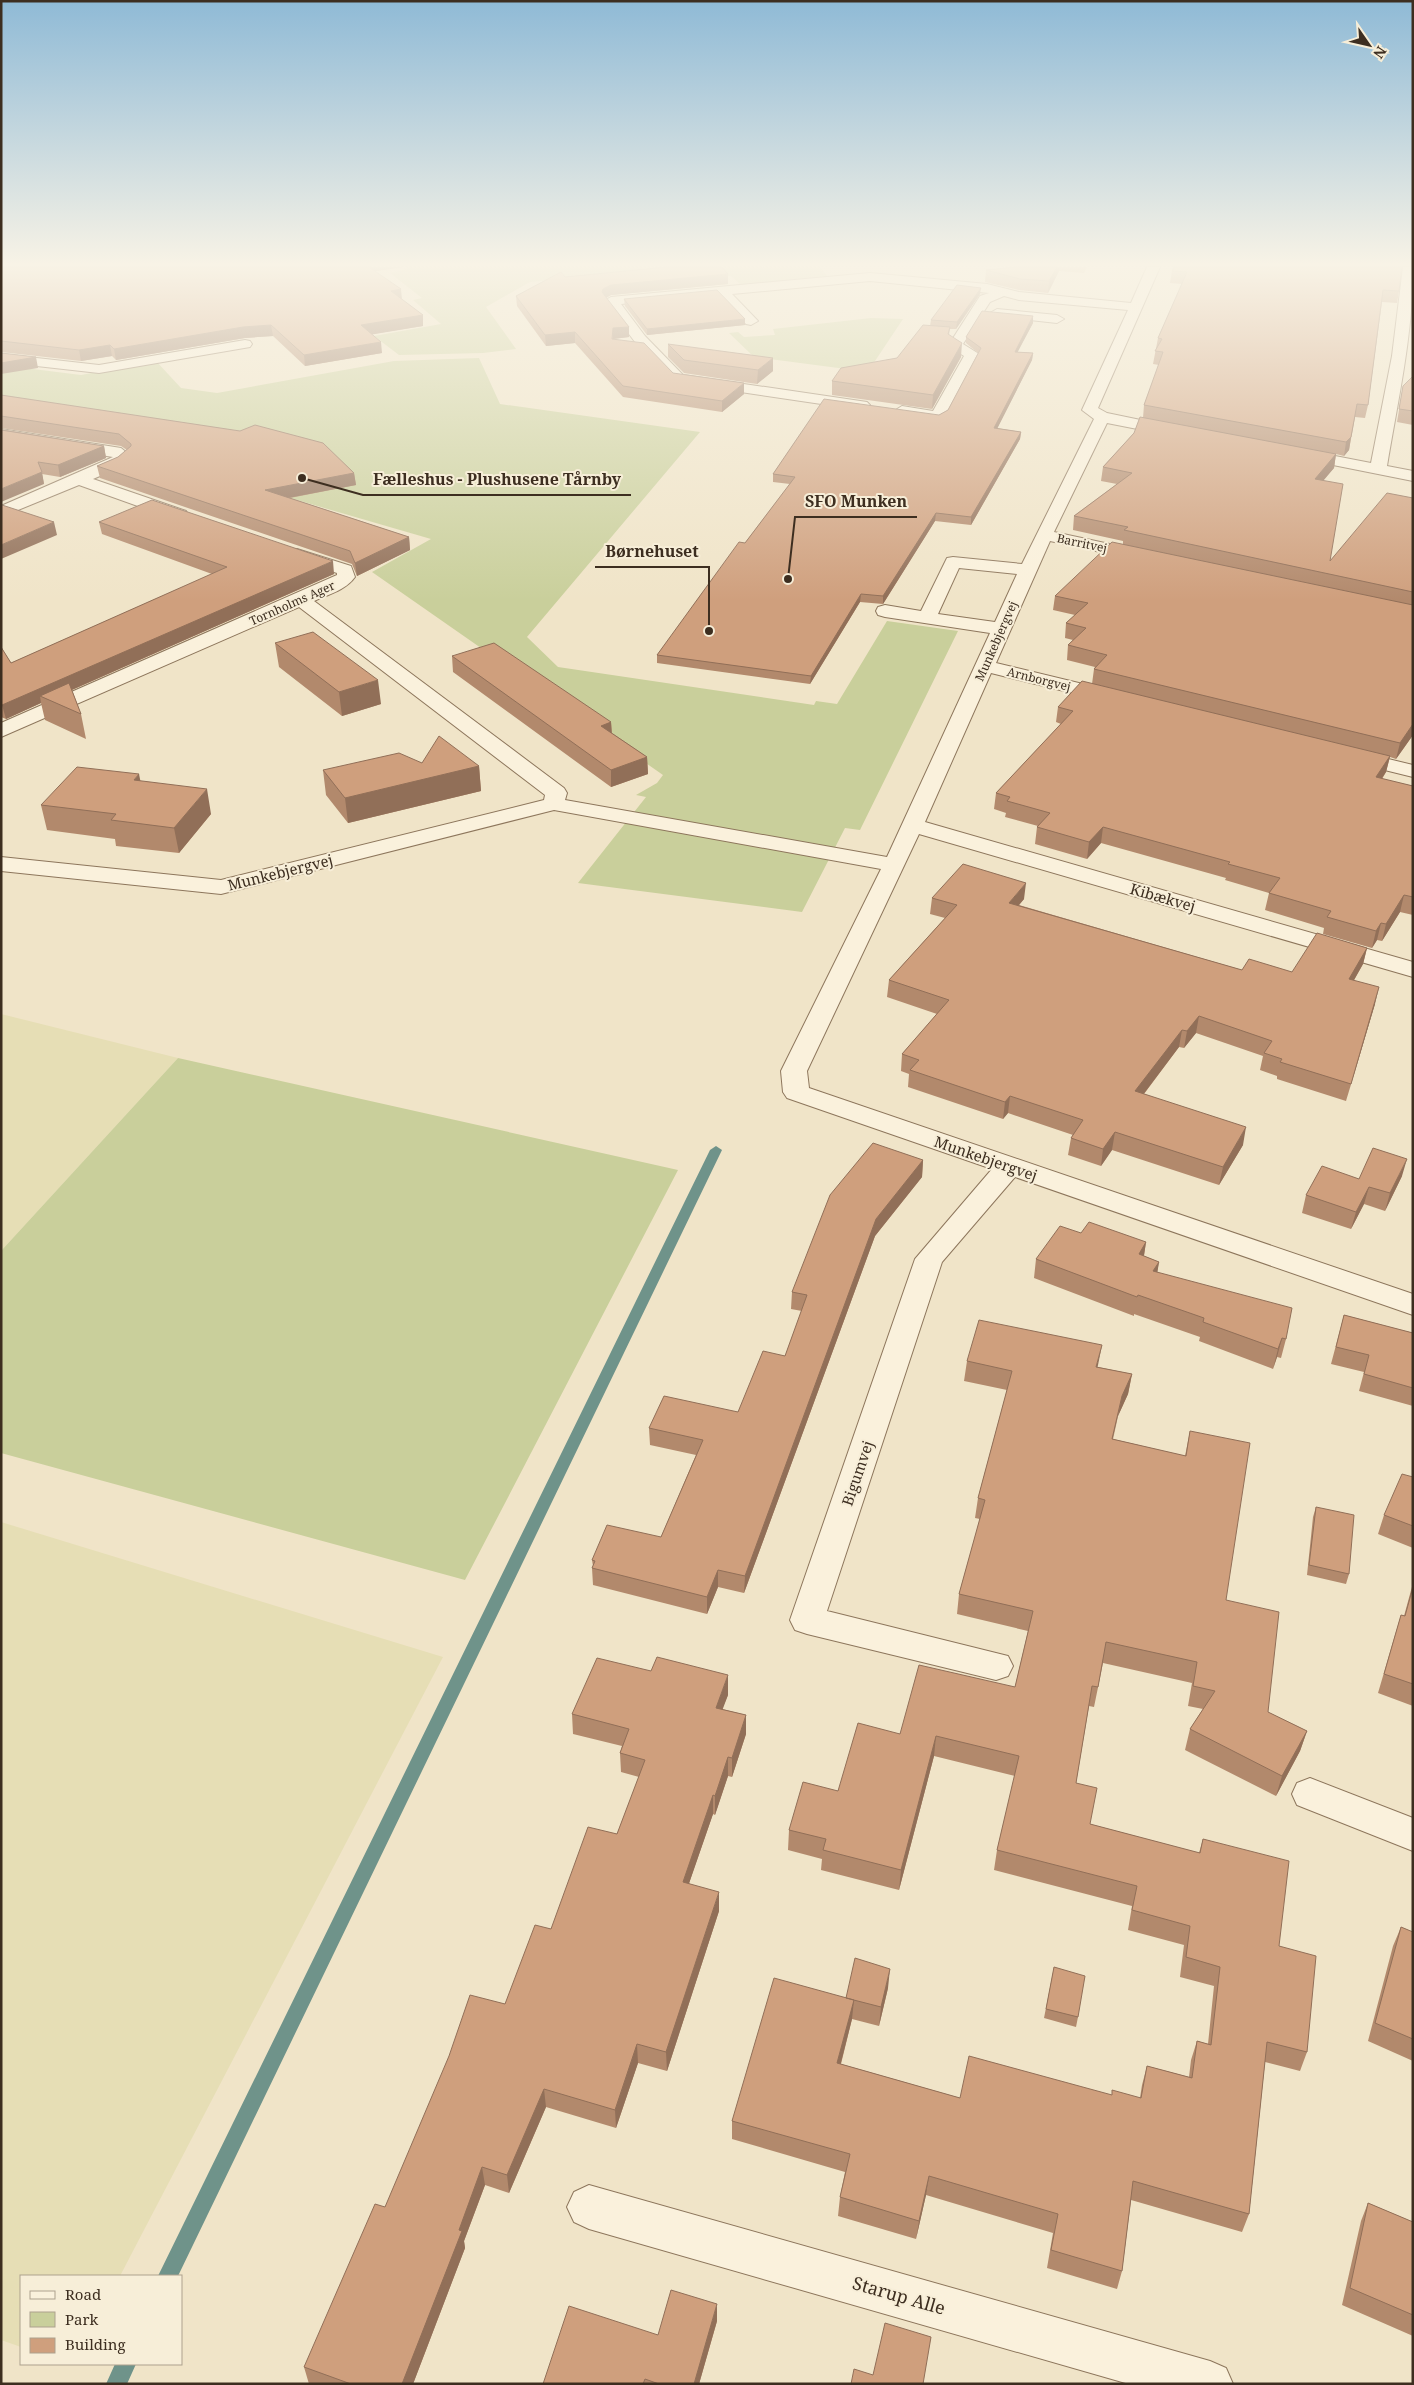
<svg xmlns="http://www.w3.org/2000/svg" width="1414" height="2385" font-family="'Noto Serif',serif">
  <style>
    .farmland { fill: #e6deb5 }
    .green { fill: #c9cf9b }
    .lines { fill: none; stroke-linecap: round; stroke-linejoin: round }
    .stream { fill: #6f938a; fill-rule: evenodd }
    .minor-casing { stroke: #8d765c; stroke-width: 2 }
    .minor { fill: #faf1dc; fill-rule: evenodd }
    .wall { fill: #b2896c }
    .shaded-wall { fill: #916f58 }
    .building { fill: #cf9f7d; stroke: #916f58 }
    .labels { text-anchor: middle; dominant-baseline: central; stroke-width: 4; stroke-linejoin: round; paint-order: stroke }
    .far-street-label { font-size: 12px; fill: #3d2e20; stroke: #f7eed8 }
    .street-label { font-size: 15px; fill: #3d2e20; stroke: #f7eed8 }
    .near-street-label { font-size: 18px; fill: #3d2e20; stroke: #f7eed8 }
    .leader { fill: none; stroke: #3d2e20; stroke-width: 2 }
    .callout-dot { fill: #3d2e20; stroke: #f7eed8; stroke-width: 2 }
    .callout-label { font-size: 16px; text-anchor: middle; font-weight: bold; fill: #3d2e20; stroke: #f7eed8; stroke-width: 4; stroke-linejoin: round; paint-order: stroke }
  </style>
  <rect width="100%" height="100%" fill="#f0e4c8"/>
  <!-- farmland -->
  <path class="farmland" d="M1 1014 178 1058 1 1251Z
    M1 1522 443 1657 120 2276H21V2347L1 2340Z"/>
  <!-- green -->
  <path class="green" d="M406 267H690L530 282 486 307 516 349 483 353 399 355 374 336 441 324 413 300 422 298 390 273 408 269Z
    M717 267H820L827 276 741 285 731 276H726Z
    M871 318 903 319 873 364 846 369 754 357 729 333 738 332 744 337 775 335 773 329Z
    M479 358 500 404 700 432 527 637 558 667 814 705 816 701 837 704 887 621 958 631 860 830 845 828 802 912 578 883 646 797 636 795 657 783 663 775 372 572 431 539 245 485 1 402V365L81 375 156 361 181 388 217 393 394 361Z
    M178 1058 678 1170 465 1580 1 1453V1251Z"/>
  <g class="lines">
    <!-- stream -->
    <path class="stream" d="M716 1146 722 1150 178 2276H158L710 1150Z
      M115 2364H136L127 2384H106Z"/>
    <!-- minor casing -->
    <g class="minor-casing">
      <path id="minor" d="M1147 267H1160L1098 408 1107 413 1179 428 1181 431 1173 436 1107 423 1054 532 1142 551 1148 552 1151 556 1148 560 1142 561 1050 541 996 663 1120 693 1123 697 1120 701 1113 703 991 673 925 822 1413 962V977L919 834 807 1071 809 1088 1413 1294V1315L1015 1177 942 1262 827 1611 1008 1656 1013 1666 1008 1676 996 1680 807 1634 795 1630 790 1620 915 1259 992 1169 787 1098 783 1092 781 1071 881 869 554 810 221 894 1 871V857L221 880 544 800 545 795 299 607 1 737V723L337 575V573L291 558 288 554 291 550 297 549 351 566 355 577C346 590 327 595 314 601L564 788 567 793 565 800 887 857 990 633 885 617 878 615 876 611 878 607 885 605 921 611 947 558 953 557 1022 564 1094 419 1082 410 1128 310 1019 300 1004 296 990 302 963 344 979 354 946 416C940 423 900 418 894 411L902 406 933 411 964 356 948 346 980 296 989 293 870 281 732 294 758 321 751 325 746 324 718 295 621 304 645 336 683 375 867 402 870 405 867 408 862 410 673 382 635 342 604 301 611 297 870 273 987 284 1019 292 1131 303ZM959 568 1017 574 995 622 938 614Z
        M1403 267H1413C1413 334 1398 400 1387 466L1413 471V481L1293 457 1291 454 1293 451 1299 449 1371 463 1392 356Z
        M997 309 1057 315 1064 319 1057 323 992 316 990 313Z
        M245 340 250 341 252 344 250 347 99 373 1 362V354L99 365Z
        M1 429 121 448 132 457C124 469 106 473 93 479L186 511 188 515 186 519H174L79 485 1 517V506L113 457 1 439Z
        M1351 750 1413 765V777L1344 760 1341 756 1344 752Z
        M1310 1778 1413 1818V1851L1297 1805 1292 1794 1297 1783Z
        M589 2185 1210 2361 1226 2368 1233 2384H1129L589 2229 574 2222 567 2207 574 2192Z"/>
    </g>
    <!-- minor -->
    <use href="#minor" class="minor"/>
  </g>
  <!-- wall -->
  <path class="wall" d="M1 267H403L375 271 402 300 423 315V326L372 334 382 353 305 366 273 336 245 338 116 360 112 356 81 361 1 352Z
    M1015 267H1087L1084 273 1059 271 1048 293 1019 290 985 282 986 270Z
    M1172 271 1399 291 1397 303 1382 302 1368 405 1365 418 1355 417 1349 450 1344 456 1336 454 1334 468 1323 480 1330 561 1413 498V735L1396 759 1390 757 1386 772 1382 779 1413 786V915L1400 912 1382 941 1377 940 1372 948 1323 934 1324 928 1265 910 1269 893 1225 880 1226 878 1101 843 1087 859 1035 844 1037 827 1038 826 1005 817 1006 813 994 809 996 793 1061 724 1056 722 1058 707 1092 684 1094 669 1095 667 1067 660 1068 645 1073 640 1065 638 1066 623 1075 615 1053 610 1055 596 1123 544V541L1073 530 1074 516 1117 484 1101 481 1103 467 1134 433 1143 418 1144 405 1159 365 1153 364 1158 338 1182 284 1170 283Z
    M728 274V284L611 295 606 298 629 327V337L613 339 673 373 744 394 722 412 623 397 575 343 546 346 517 306 516 296 565 277Z
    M980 294 956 329H950L949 335 961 357 932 409 832 395V381L897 358 930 326 931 320Z
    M624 299 745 325 647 335 625 306Z
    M1033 323 1017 352 1033 353 1032 360 997 428 1021 432 1020 439 971 525 935 521 883 604 860 602 810 684 657 663V655L745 543 790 484 773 482V474L939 415 948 410 978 353 966 343V337Z
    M668 344 773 371 757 384 684 373 668 357Z
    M1413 376V425L1397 422 1403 386Z
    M1 395 354 473 356 485 290 498 409 537 410 550 357 576 352 564 100 478 97 466 118 457 127 450 121 446 1 428Z
    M1 429 104 446 106 458 60 477 42 474 44 484Z
    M99 522 334 574 72 690 81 714 86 739 45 720 41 703 6 719 1 717V647L11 663 212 574 102 534Z
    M275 643 381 704 342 716 279 667Z
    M452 656 611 722 612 733 647 757 648 774 611 787 453 672Z
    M422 763 479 766 481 791 348 823 326 795 323 770Z
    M140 781 211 814 179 853 116 846 115 839 47 830 41 805Z
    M932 898 1024 899 1019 905 1242 970 1292 972 1367 948 1363 964 1354 980 1375 1004 1346 1101 1277 1079V1076L1260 1070 1263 1056 1196 1033 1184 1048 1179 1047 1144 1094 1243 1145 1219 1185 1112 1150 1101 1166 1068 1155 1071 1138 1073 1135 1008 1113 1003 1119 908 1087 909 1074 901 1071 902 1054 937 1014 887 997 889 980 945 918 930 914Z
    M923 1160 922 1177 875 1236 744 1593 718 1587 707 1614 593 1585 592 1568 593 1566 592 1560 661 1537 696 1455 650 1445 649 1428 738 1412 785 1356 802 1311 791 1309 792 1292Z
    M1402 1176 1385 1211 1364 1204 1351 1229 1302 1213 1306 1195 1359 1179Z
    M1146 1242 1144 1256 1159 1262 1157 1272 1286 1339 1281 1358 1277 1357 1273 1369 1199 1341 1200 1337 1134 1314V1316L1034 1278 1036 1259Z
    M1344 1315 1413 1333V1406L1359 1391 1364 1372 1331 1364Z
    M967 1361 1098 1367 1132 1374 1128 1394 1118 1416 1113 1439 1185 1456 1190 1431 1226 1600 1268 1712 1307 1731 1300 1751 1276 1796 1185 1750 1190 1729 1203 1709 1188 1706 1192 1683 1103 1663 1094 1707 1089 1706 1076 1783 1090 1824 1199 1853 1203 1839 1279 1946 1307 2052 1300 2071 1265 2062 1249 2214 1242 2232 1131 2200 1122 2271 1117 2289 1047 2268 1053 2233 926 2195 916 2239 838 2216 840 2197 845 2172 732 2139V2121L846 1998 888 1988 879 2026 852 2019 841 2064 960 2098 1111 2095 1140 2098 1142 2085 1147 2066 1189 2077 1191 2060 1197 2041 1208 2044 1214 1986 1180 1977 1184 1945 1128 1930 1132 1906 994 1870 997 1850 1015 1776 934 1756 899 1890 821 1870 822 1859 788 1850 789 1830 838 1791 900 1734 1015 1687 1028 1631 957 1614 959 1594 980 1519 975 1518 978 1498 1007 1390 964 1381Z
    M1413 1477V1548L1378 1534 1384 1515Z
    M1316 1507 1349 1574 1346 1584 1307 1575 1313 1517Z
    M1413 1583V1706L1378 1693 1395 1635 1401 1615 1404 1616Z
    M728 1695 722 1709 746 1715V1734L732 1777 728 1776 715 1815 713 1814 689 1883 719 1911 667 2071 638 2063 616 2128 546 2107 509 2193 485 2185 464 2241 465 2248 413 2384H309L304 2367 385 2207 505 2004 551 1929 617 1834 639 1777 621 1772 620 1753 622 1746 573 1734 572 1714Z
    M1401 1927 1413 1932V2061L1368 2041 1393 1946Z
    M1054 1967 1078 2017 1076 2027 1044 2018Z
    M1368 2203 1413 2222V2336L1342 2305 1361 2221Z
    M717 2321 699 2384H543L658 2335Z"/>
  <!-- shaded-wall -->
  <path class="shaded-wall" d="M363 267H403L364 273Z
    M1057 267H1060L1059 271 1048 293 1049 281Z
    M728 274V284L611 295 603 299 602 292 603 289 611 285Z
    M981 288 980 294 956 329 957 322Z
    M401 289 402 300 391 291Z
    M423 315V326L363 336 361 325Z
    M1033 316V323L1014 359 1015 352Z
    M745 319V325L647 335V329Z
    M271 325 273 336 245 338 116 360 114 349 243 327Z
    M629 327V337L613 339V350V328Z
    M575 332V343L546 346 545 335Z
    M381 342 382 353 305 366 304 355Z
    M962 343 961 357 932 409 933 395Z
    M110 345 112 356 81 361 79 350Z
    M1033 353 1032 360 994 435V428Z
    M36 357 38 368 1 374V362Z
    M773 358V371L757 384 758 370Z
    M744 383V394L722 412V401Z
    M1021 432 1020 439 971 525V517Z
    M1351 437 1349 450 1344 456 1346 442Z
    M104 446 106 458 60 477 58 465Z
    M1336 454 1334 468 1313 493 1315 479Z
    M42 472 44 484 1 502V489Z
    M354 473 356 485 267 502 265 490Z
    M936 513 935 521 883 604V596Z
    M54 522 57 535 1 559V545Z
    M409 537 410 550 357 576 355 563Z
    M333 561 334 574 49 700 40 696 41 703 6 719 2 705Z
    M861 594 860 602 810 684 811 676Z
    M378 680 381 704 342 716 339 692Z
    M611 722 612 739 601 726Z
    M1413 724V735L1396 759 1400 743Z
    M1390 756 1386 772 1372 793 1376 777Z
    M647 757 648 774 611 787V770Z
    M479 766 481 791 348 823 345 798Z
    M139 774 144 799 134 780Z
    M207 789 211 814 179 853 174 828Z
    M1103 827 1101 843 1087 859 1089 842Z
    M1026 883 1024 899 1007 919 1009 903Z
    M1404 895 1400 912 1382 941 1386 924Z
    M1381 923 1377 940 1372 948 1376 931Z
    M1367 948 1363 964 1345 996 1349 979Z
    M1379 987 1375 1004 1346 1101 1351 1084Z
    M1199 1016 1196 1033 1184 1048 1187 1031Z
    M1182 1030 1179 1047 1133 1108 1135 1091Z
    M1010 1096 1008 1113 1003 1119 1005 1102Z
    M1246 1127 1243 1145 1219 1185 1223 1167Z
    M1115 1132 1112 1150 1101 1166 1103 1149Z
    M1407 1159 1402 1176 1385 1211 1390 1193Z
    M923 1160 922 1177 875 1236 744 1593 745 1576 876 1219Z
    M1369 1187 1364 1204 1351 1229 1356 1212Z
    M1146 1242 1143 1261 1139 1254Z
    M1159 1262 1156 1281 1153 1271Z
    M1282 1338 1277 1357 1273 1369 1278 1349Z
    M1102 1345 1098 1365 1093 1387 1096 1367Z
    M1132 1374 1128 1394 1118 1416 1109 1460 1122 1396Z
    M718 1570V1587L707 1614V1597Z
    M728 1675V1695L716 1727V1708Z
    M746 1715V1734L732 1777V1758Z
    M1307 1731 1300 1751 1276 1796 1282 1776Z
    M936 1736 934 1756 899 1890 901 1870Z
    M728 1757V1776L715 1815V1796Z
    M713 1795V1814L683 1901V1882Z
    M719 1892V1911L667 2071 666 2052Z
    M890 1969 888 1988 879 2026 881 2007Z
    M854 2000 852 2019 836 2082 837 2063Z
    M637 2044 638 2063 616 2128 615 2110Z
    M544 2089 546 2107 509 2193 507 2175Z
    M482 2167 485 2185 464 2241 465 2248 413 2384H402Z
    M929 2176 926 2195 916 2239 919 2221Z
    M717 2304V2321L699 2384H694Z"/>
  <!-- building -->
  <path class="building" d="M1 267H369L401 289 391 291 423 315 361 325 381 342 304 355 271 325 243 327 114 349 110 345 79 350 1 341Z
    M667 267H722L728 274 611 285 603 289 602 292 629 327 613 328 612 339 644 343 673 373 744 383 722 401 623 386 575 332 545 335 516 296 561 272 565 277Z
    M1016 267H1057L1049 281 1020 279 986 270Z
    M1174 267H1402L1399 291 1383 290 1368 405 1357 404 1351 437 1346 442 1144 405 1163 352 1155 351 1162 339 1158 338 1187 272 1172 271Z
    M957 285 981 288 957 322 931 320Z
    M717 290 745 319 647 329 624 299Z
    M982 311 1033 316 1015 352 1033 353 994 428 1021 432 971 517 936 513 883 596 861 594 811 676 657 655 739 542 745 543 795 477 773 474 824 399 939 415 948 410 981 348 966 337Z
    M923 325 950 327 948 334 962 343 933 395 832 381 841 368 897 358Z
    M668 344 773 358 758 370 684 360Z
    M1 353 36 357 1 363Z
    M1413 376V411L1399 409 1403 386Z
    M1 395 240 431 255 425 323 443 354 473 265 490 409 537 355 563 350 551 97 466 118 457 131 446V444L119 434 1 416Z
    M1140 417 1336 454 1315 479 1343 484 1330 561 1387 493 1413 498V592L1124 530 1128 527 1074 516 1132 473 1103 467 1134 433Z
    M1 430 104 446 58 465 38 462 42 472 1 489Z
    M152 500 333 561 2 705H1V647L11 663 227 567 99 522Z
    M1 505H2L54 522 1 545Z
    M1112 542 1413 605V724L1400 743 1094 669 1107 655 1068 645 1086 628 1066 623 1088 603 1055 596Z
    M313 632 378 680 339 692 275 643Z
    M494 643 611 722 601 726 647 757 611 770 452 656Z
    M1082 681 1390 756 1376 777 1413 786V897L1404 895 1386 924 1381 923 1376 931 1327 917 1331 911 1269 893 1280 878 1228 864 1230 862 1103 827 1089 842 1037 827 1050 813 1007 801 1010 797 996 793 1073 711 1058 707Z
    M69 683 81 714 40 696Z
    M439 736 479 766 345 798 323 770 399 753 422 763Z
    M77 767 139 774 134 780 207 789 174 828 111 820 116 814 41 805Z
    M963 864 1026 883 1009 903 1242 970 1249 959 1292 972 1317 933 1367 948 1349 979 1379 987 1351 1084 1280 1062 1282 1059 1264 1053 1272 1041 1199 1016 1187 1031 1182 1030 1135 1091 1246 1127 1223 1167 1115 1132 1103 1149 1071 1138 1083 1120 1010 1096 1005 1102 910 1070 919 1060 902 1054 949 1000 889 980 957 905 932 898Z
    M873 1143 923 1160 876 1219 745 1576 718 1570 707 1597 592 1568 595 1561 592 1560 607 1525 661 1537 703 1440 649 1428 664 1396 738 1412 763 1351 785 1356 807 1295 792 1292 830 1195Z
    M1373 1148 1407 1159 1390 1193 1369 1187 1356 1212 1306 1195 1322 1166 1359 1179Z
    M1089 1222 1146 1242 1139 1254 1159 1262 1153 1271 1292 1308 1286 1339 1282 1338 1278 1349 1203 1322 1204 1318 1138 1295 1137 1297 1036 1259 1060 1226 1081 1233Z
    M1344 1315 1413 1333V1388L1364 1374 1369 1355 1336 1347Z
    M979 1320 1102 1345 1096 1367 1132 1374 1122 1396 1112 1439 1186 1456 1190 1431 1250 1443 1226 1600 1279 1612 1268 1712 1307 1731 1282 1776 1190 1729 1215 1691 1193 1686 1197 1662 1106 1642 1098 1687 1092 1686 1076 1783 1097 1788 1090 1824 1200 1853 1203 1839 1289 1861 1279 1946 1316 1956 1307 2052 1267 2042 1249 2214 1133 2181 1122 2271 1051 2250 1058 2214 929 2176 919 2221 840 2197 850 2154 732 2121 774 1978 854 2000 837 2063 960 2098 969 2056 1112 2095V2090L1141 2098 1147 2066 1192 2078 1197 2041 1211 2045 1220 1967 1186 1957 1190 1926 1132 1910 1137 1886 997 1850 1019 1756 936 1736 901 1870 823 1850 826 1839 789 1830 803 1782 838 1791 858 1723 900 1734 919 1665 1015 1687 1033 1611 959 1594 985 1500 978 1498 1012 1371 967 1361Z
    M1402 1474 1413 1477V1526L1384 1515Z
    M1316 1507 1354 1515 1349 1574 1309 1565Z
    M1413 1587V1684L1384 1674 1401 1615 1405 1616Z
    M657 1657 728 1675 716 1708 746 1715 732 1758 728 1757 715 1796 713 1795 683 1882 719 1892 666 2052 637 2044 615 2110 544 2089 507 2175 482 2167 459 2230 462 2231 402 2384H351L304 2367 375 2204 385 2207 449 2056 470 1995 505 2004 535 1925 551 1929 588 1827 617 1834 645 1760 620 1753 629 1729 572 1714 597 1658 651 1671Z
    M1401 1927 1413 1932V2039L1375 2023Z
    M855 1958 890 1969 881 2007 846 1998Z
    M1054 1967 1085 1976 1078 2017 1046 2009Z
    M1368 2203 1413 2222V2315L1350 2288Z
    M671 2290 717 2304 694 2384H659L645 2379 643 2384H543L569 2306 658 2335Z
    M885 2323 931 2337 923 2384H851L854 2369 873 2375Z"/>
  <!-- sky -->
  <linearGradient id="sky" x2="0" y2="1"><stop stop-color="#8fbad6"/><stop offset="0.44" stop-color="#f8f3e6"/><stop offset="1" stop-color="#f8f3e6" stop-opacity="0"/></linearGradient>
  <rect width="1414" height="601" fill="url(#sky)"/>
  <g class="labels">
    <!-- far-street labels -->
    <g class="far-street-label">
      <text transform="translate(1082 543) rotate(12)">Barritvej</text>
      <text transform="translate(292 603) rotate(-24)">Tornholms Ager</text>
      <text transform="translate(996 641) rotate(-66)">Munkebjergvej</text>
      <text transform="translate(1039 679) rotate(14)">Arnborgvej</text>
    </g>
    <!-- street labels -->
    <g class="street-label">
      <text transform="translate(280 872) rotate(-14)">Munkebjergvej</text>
      <text transform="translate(1163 897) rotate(16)">Kibækvej</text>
      <text transform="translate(986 1158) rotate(19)">Munkebjergvej</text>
      <text transform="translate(857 1473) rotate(-71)">Bigumvej</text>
    </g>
    <!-- near-street labels -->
    <g class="near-street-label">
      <text transform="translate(899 2295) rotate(16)">Starup Alle</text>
    </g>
  </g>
  <!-- callouts -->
  <path class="leader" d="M302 478L363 495H631M788 579L795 517H917M709 631L709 567H595"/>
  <g class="callout-dot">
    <circle cx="302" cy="478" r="5"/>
    <circle cx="788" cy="579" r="5"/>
    <circle cx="709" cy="631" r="5"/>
  </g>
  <g class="callout-label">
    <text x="497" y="485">Fælleshus - Plushusene Tårnby</text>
    <text x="856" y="507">SFO Munken</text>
    <text x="652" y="557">Børnehuset</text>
  </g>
  <!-- border -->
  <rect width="1414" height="2385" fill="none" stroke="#3d2e20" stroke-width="5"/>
  <!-- legend -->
  <rect x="20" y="2275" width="162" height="90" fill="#f7eed8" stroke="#ada18e"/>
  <rect x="30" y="2291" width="25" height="8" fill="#faf1dc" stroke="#ada18e"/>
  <text x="65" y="2300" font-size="15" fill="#3d2e20">Road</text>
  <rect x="30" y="2312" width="25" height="15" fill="#c9cf9b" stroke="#ada18e"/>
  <text x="65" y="2325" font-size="15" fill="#3d2e20">Park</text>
  <rect x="30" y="2338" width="25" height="15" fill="#cf9f7d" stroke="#ada18e"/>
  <text x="65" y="2350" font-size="15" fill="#3d2e20">Building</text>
  <!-- north arrow -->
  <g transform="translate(1369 45) rotate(124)" stroke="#f7eed8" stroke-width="4" paint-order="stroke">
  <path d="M0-4L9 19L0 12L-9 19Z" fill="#3d2e20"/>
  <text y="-8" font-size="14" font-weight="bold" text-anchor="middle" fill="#3d2e20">N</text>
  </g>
</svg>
